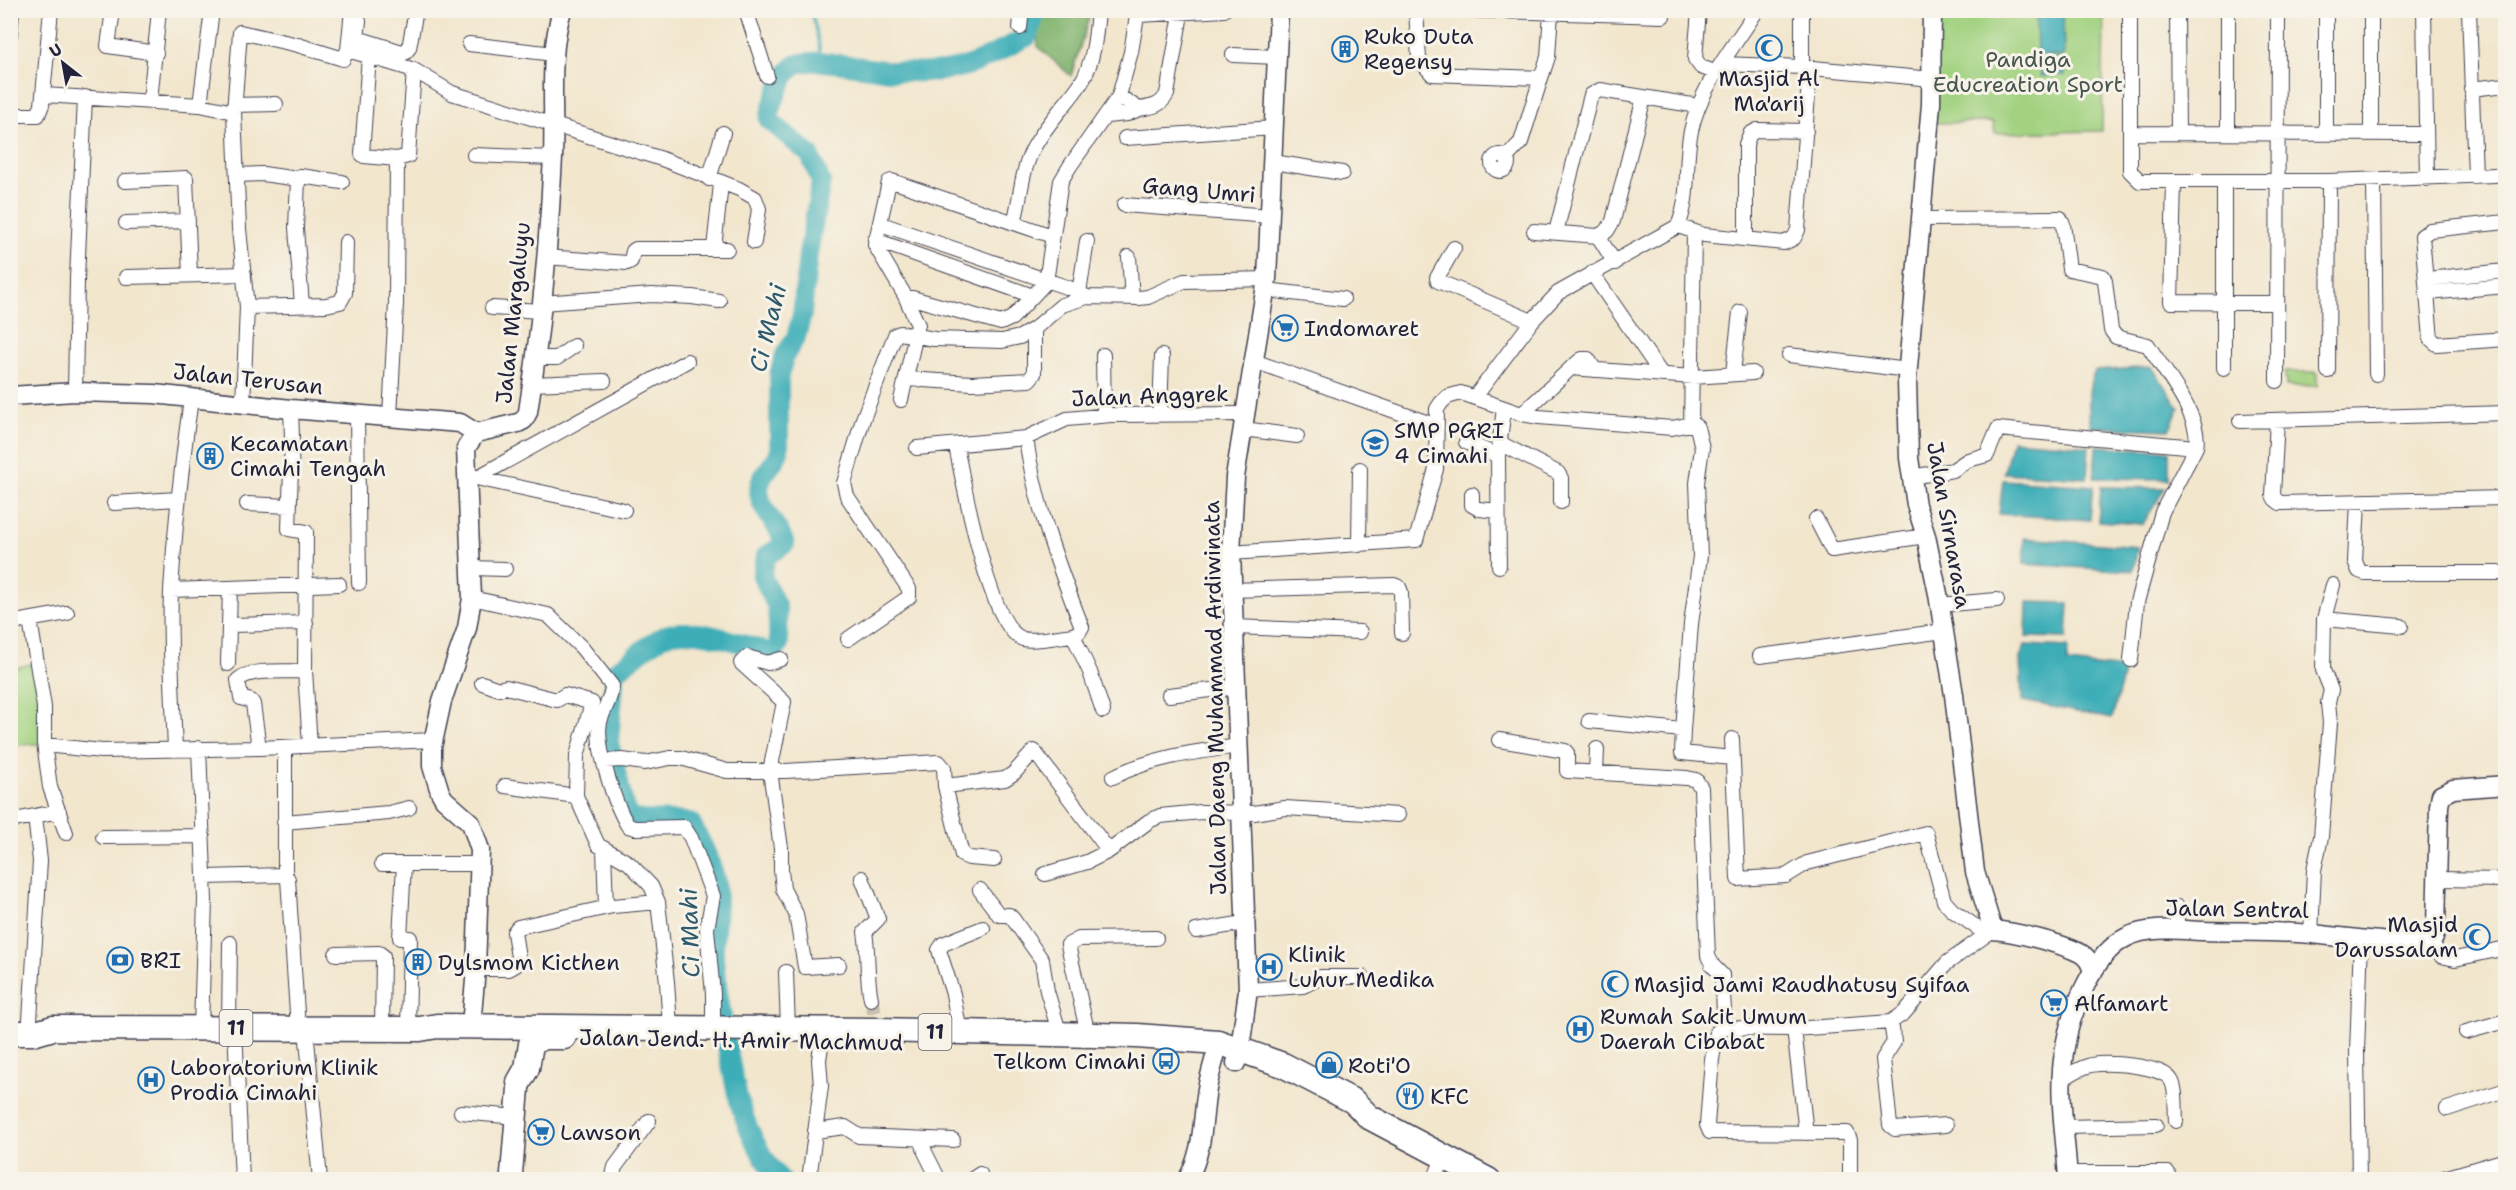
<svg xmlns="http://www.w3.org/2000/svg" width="2516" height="1190" font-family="'Shantell Sans',sans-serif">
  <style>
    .green { fill: #a2d280; stroke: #627a5e; stroke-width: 1.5 }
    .forest { fill: #81b46e; stroke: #526b54; stroke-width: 1.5 }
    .water { fill: #3daeb8; stroke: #30687a; stroke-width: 1.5 }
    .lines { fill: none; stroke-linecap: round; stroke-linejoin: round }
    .stream { stroke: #3daeb8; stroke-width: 3 }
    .river { stroke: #3daeb8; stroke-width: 20 }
    .street-tunnel { stroke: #c8bfb0; stroke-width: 14; stroke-dasharray: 14 7; stroke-linecap: butt }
    .street-casing { stroke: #413f51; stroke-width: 16 }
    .secondary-casing { stroke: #413f51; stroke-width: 21 }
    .primary-casing { stroke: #413f51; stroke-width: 24 }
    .highway-casing { stroke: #413f51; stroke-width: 27 }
    .street { stroke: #fff; stroke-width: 14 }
    .secondary { stroke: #fff; stroke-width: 18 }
    .primary { stroke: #fff; stroke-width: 21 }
    .highway { stroke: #fff; stroke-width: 24 }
    .labels { text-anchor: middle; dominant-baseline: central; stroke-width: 6; stroke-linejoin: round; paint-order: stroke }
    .shield { fill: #f7f3e8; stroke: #62616f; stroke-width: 1.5 }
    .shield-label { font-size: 21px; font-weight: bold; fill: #22223b }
    .poi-label { font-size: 22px; fill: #22223b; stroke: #f7f3e8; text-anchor: start }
    .park-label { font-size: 22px; fill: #485750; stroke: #f7f3e8 }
    .street-label { font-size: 22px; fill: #22223b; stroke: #f7f3e8 }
    .water-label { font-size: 24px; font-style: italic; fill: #2d5a6d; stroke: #f7f3e8 }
  </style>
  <rect width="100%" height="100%" fill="#f7f3e8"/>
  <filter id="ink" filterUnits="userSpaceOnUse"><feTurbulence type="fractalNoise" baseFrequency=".0167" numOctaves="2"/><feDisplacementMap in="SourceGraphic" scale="12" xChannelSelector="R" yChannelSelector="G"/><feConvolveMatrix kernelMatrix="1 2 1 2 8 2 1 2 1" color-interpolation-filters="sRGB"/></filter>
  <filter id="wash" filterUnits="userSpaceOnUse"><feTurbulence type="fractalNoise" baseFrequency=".008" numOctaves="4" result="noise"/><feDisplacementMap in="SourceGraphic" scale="24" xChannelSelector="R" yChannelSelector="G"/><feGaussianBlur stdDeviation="1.35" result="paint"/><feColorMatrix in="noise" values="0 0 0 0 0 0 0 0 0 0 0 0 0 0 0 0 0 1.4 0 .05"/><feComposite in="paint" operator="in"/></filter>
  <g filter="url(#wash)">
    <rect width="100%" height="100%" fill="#f2e6cd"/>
    <!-- green -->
    <path class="green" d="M1937 11H2104L2102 131 1995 133 1993 122 1934 123Z
      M2285 372H2317V386H2286Z
      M36 663 40 744 11 745 10 669Z"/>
    <!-- forest -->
    <path class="forest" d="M1046 10 1077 11 1078 13 1090 15 1071 76 1038 47 1037 30Z"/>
    <!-- water -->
    <path class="water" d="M2063 14 2064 56H2037L2036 15Z
      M2064 59 2065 75 2041 76V60Z
      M2152 367 2179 408 2169 430 2091 427C2088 411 2087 385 2095 371Z
      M2012 440 2089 446 2087 478 2004 473Z
      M2096 446 2169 451V479L2094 478Z
      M2003 480 2093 486 2090 520 1999 514Z
      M2101 487 2165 488 2143 524 2098 521Z
      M2024 538 2138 547 2133 571 2024 564Z
      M2027 602 2069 603 2067 638 2026 637Z
      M2025 645 2068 647 2067 663 2125 669 2112 719 2022 701 2020 658Z"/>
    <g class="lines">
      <!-- stream -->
      <path class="stream" d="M811 10 819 44 820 63"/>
      <!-- river -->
      <path class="river" d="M781 1180C741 1135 734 1085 724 1028 720 1004 715 980 714 956 713 932 720 906 716 882 712 863 701 841 691 823 671 818 650 823 630 818L625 809 609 742 615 671C632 661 646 644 664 636 691 623 742 645 769 652L776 650 779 644 777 607 762 576 766 556 785 544C779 524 754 506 760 484 763 471 776 464 779 451V375L785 355 796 337 802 314 808 254 821 182 810 155 769 120C771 106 784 69 798 64 819 57 867 69 890 71 918 73 951 74 977 62 994 55 1010 45 1027 37L1037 10"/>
    </g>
  </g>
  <g filter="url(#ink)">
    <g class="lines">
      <!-- street-tunnel -->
      <path class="street-tunnel" d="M871 999 876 1019"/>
      <!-- street casing -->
      <g class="street-casing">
        <path id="street" d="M113 10 108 46 156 53
          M352 10 348 50 414 70 452 93 662 159 739 189 755 198 759 209 754 242
          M746 10 767 76
          M1416 10 1419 59 1432 74 1541 78
          M1466 10 1663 16
          M1699 10 1695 59 1701 67 1717 73
          M2130 10V171L2140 181H2329L2495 175
          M2177 10 2178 133
          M2228 10V133
          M2371 10V133
          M2424 10 2427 179
          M2469 10 2475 176
          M1139 15 1224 10
          M359 21 357 38 405 53 409 48 416 10
          M1020 28 1022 10
          M10 35 12 10
          M469 44 554 54
          M1233 55 1277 57
          M369 56 362 154 364 156 397 159 408 156 414 70
          M1723 64 1802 67 1932 79
          M1802 67V10
          M2471 89 2506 85
          M44 95 200 105 234 112
          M1119 96 1139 109C1152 107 1161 106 1167 94L1181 14
          M150 101 159 10
          M200 105 212 10
          M234 105 276 104
          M10 115H38L42 105 51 10
          M1106 116 1127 114 1139 109
          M2130 133 2425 134
          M2326 133V10
          M1125 138 1274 128
          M474 155 552 158
          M1492 163a8 8 0 1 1 16 0a8 8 0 1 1-16 0Z
          M1506 158 1521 142 1541 78 1548 57 1551 12
          M1273 162 1342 173
          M237 175 263 174 298 179 300 176 342 182
          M298 179 296 228 302 305
          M709 179 723 133
          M2374 180 2376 374
          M125 181 186 178 190 275
          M2174 182 2171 302 2277 303
          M1124 205 1270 216
          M2506 222 2430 230 2422 236 2431 339 2437 344 2506 339
          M126 223 188 221
          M1014 223C1021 198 1021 170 1034 147 1047 123 1066 105 1081 83 1094 62 1096 34 1098 10
          M881 224 1069 288 1087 297
          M1678 226 1704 235 1784 243 1794 238 1798 230 1810 68
          M1534 231 1598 236
          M1556 232 1591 95 1600 90 1698 106
          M1598 236 1607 231 1613 221 1644 97
          M1598 236 1615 263
          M1746 239V144L1750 134 1757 130 1806 131
          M875 240 1033 296
          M714 248 721 184
          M1454 248 1437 278 1438 281 1532 321
          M545 257 627 263 631 261 633 251 636 249H727
          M1129 257 1132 298
          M1592 273 1662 375
          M126 277 244 274
          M2427 279 2506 271
          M1266 290 1343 299
          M1079 293 1087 241
          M2428 293 2506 286
          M905 296 1001 323 1012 318 1046 282 1061 181 1070 166 1119 96 1131 52 1138 10
          M541 303 652 295 692 297 719 301
          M247 307 326 305 340 302 345 293 346 242
          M492 308 540 311
          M918 325 905 296 875 245 889 182 892 181 1052 236
          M1103 355 1104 416
          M1789 355 1908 370
          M536 358H557L574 346
          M1254 361 1437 426
          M1571 368 1582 359H1588L1595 370
          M2224 368V181
          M2328 371 2329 181
          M1733 373 1740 312
          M906 379 972 383 1029 380 1034 374V329
          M2277 381 2278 10
          M532 384 604 381
          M75 392 77 279 85 97
          M1475 397 1532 321 1558 293 1678 226C1691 196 1684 163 1691 131 1700 87 1733 48 1757 10
          M901 400 917 329
          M243 404 247 307 239 229 234 112 240 32 298 45 340 58 343 59 348 50
          M291 409 292 438 289 529 306 532 305 671 310 746
          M357 413 359 583
          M1160 414 1162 356
          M1522 414 1571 368 1693 377 1753 373
          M390 416 396 304 397 159
          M2277 420 2273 495 2275 499 2280 503 2506 498
          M2240 421 2506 413
          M1691 424 1694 233
          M1243 429 1297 436
          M1466 442 1498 456
          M1500 443 1558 473 1561 478V502
          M956 446C963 480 989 628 1023 639 1034 642 1061 636 1073 635L1079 632 1082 627C1058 565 1035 504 1026 438
          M917 448 1026 438 1067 419 1111 415 1245 414
          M1911 477 1953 470 1968 460 1987 455 1998 429 2196 447C2203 418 2163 370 2148 345L2116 337 2111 330 2105 281 2103 276 2069 269 2063 224 2060 218 1920 219
          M476 478 624 510
          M466 479 476 478 687 361
          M1472 494V505L1479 509 1498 511
          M2358 502 2355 561 2359 571 2365 573H2506
          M114 503 177 499
          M247 504 290 506
          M1816 519 1832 550 1926 536
          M1359 545 1360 469
          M1231 553 1416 540 1436 469 1437 409 1441 403 1447 397 1461 393 1522 414 1539 417 1672 428 1691 424
          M1499 566 1498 456 1504 408
          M471 568 505 569
          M171 590 339 584
          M1232 590 1394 585 1399 587 1401 592 1402 633
          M472 598 548 615 582 648 612 686C612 698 603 710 600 722 595 746 615 805 628 826L635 828 684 827 691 838 713 896 707 929 713 994V1028
          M1939 605 1997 600
          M2324 619 2401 626
          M30 620 44 707V743L50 787 66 833
          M10 623 67 613
          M230 625 306 623
          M1234 627 1360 632
          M1073 635 1090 672 1103 711
          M848 639 909 597V589L847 496 844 483 863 419 895 335 900 333 934 339 1002 341 1020 337 1034 329 1062 305 1087 297 1139 298 1148 297 1184 281 1267 279
          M1760 656 1944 631
          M781 659 768 663 747 657 741 663 784 702 770 771 781 848V870L783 889 796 914 805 967 839 965
          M2131 660 2137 602 2162 512 2196 447
          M228 664 230 588
          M482 683 499 689 506 687 557 700 565 695 592 703 577 756 576 796 598 845 629 863 651 886 658 902 667 982 670 1027
          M1169 695 1236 687
          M1589 721 1683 730 1691 624 1700 556 1697 483 1702 448 1697 427 1691 424
          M1683 730 1682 753 1732 758
          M1732 739 1738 879 1786 876 1807 863 1926 833 1944 901 1952 910 1986 934
          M1499 740 1565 751 1567 753V771L1687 778 1696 780 1701 788 1708 956 1713 966 1722 975 1725 1028
          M45 745 102 751 259 748 433 740
          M285 747V875L288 879 298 1028
          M199 748 205 900 201 1028
          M259 748 253 704 251 701 241 698 238 680C250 668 288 672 305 671
          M175 750C173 696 169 643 171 590 175 525 182 462 191 399
          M604 761 622 760 645 763 670 758H681L727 771H785L939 762 944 768 945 786 1005 779 1014 773 1034 751 1109 851
          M1596 773 1597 749
          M1113 777C1152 757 1195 752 1239 746
          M505 786 576 796
          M945 786 962 855 969 858 994 860
          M10 821 59 811
          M284 822 389 813 409 808
          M103 837 203 836
          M604 849 606 907
          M382 864H480
          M404 864 400 938H410L408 1029
          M1045 874 1087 862 1109 851 1149 821 1160 816 1201 812 1254 813 1285 808 1398 815
          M205 877 285 875
          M862 878 878 919 865 932C869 955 866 976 871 999
          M2437 879 2506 880
          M980 890 999 915H1009L1013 919 1042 960 1047 991 1060 1035
          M2177 907V930
          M1196 931 1244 923
          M2311 934 2314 870 2321 837 2330 723 2328 703 2331 690 2323 670 2324 619 2333 585
          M2430 942 2441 956 2455 959 2506 948
          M336 954 379 953 383 956 382 1029
          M476 969H509L516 965 518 957 514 932 518 927 613 906 658 902
          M786 972 788 1029
          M1248 990 1303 986 1321 977H1363
          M30 1020 40 861 35 816
          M1891 1022 1894 1042 1883 1059 1890 1125 1895 1129 1946 1125
          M229 1028 230 943
          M235 1028 242 1180
          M306 1029 320 1180
          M1794 1029 1806 1133
          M2466 1032 2506 1021
          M960 1033 953 994 939 950 943 944 983 928
          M1088 1035 1068 945 1079 939 1156 938
          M2062 1080C2071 1073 2080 1068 2091 1065 2107 1062 2162 1065 2171 1080 2177 1089 2175 1110 2176 1121
          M2447 1109 2506 1090
          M461 1112 516 1117
          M2064 1127 2156 1125
          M815 1131 845 1127 859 1136 953 1140
          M922 1140 925 1152 939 1180
          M2068 1173H2168
          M2444 1178 2506 1160
          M612 1180 615 1167 649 1121
          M809 1180 821 1086 819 1060 822 1039
          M971 1180 980 1174
          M1434 1180 1444 1156
          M1850 1180V1140L1847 1133 1710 1132 1707 1125 1712 1059 1717 1032 1725 1028 1794 1029 1891 1022 1904 1013 1947 963 1993 930
          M2359 1180 2357 1052 2361 939"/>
      </g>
      <!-- secondary casing -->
      <g class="secondary-casing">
        <path id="secondary" d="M1932 10 1931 104 1907 379 1909 458 1916 505 1926 536 1938 594 1954 695 1975 872 1993 930C2016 932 2060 943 2080 953 2088 957 2091 964 2093 972
          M10 396 75 392 154 394 291 409 460 423 476 433
          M471 1026 476 969 480 850 471 823 444 799 440 792 432 766V747L442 701 467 628 472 598 466 448 476 433 518 423 524 420 528 412C541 328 549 242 553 157 555 108 548 57 562 10
          M1236 1063 1240 1049 1248 990 1231 553 1235 477 1267 279 1279 10
          M1187 1180C1204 1151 1202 1120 1207 1089 1209 1078 1212 1068 1215 1057
          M2068 1180C2066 1138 2057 1094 2064 1053 2069 1016 2092 954 2127 937 2148 926 2180 930 2203 931 2239 932 2276 931 2312 934 2351 938 2391 944 2430 942L2434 938 2436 927 2439 806 2441 795 2453 789 2506 785"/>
      </g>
      <!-- primary casing -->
      <g class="primary-casing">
        <path id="primary" d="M511 1180 519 1082"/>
      </g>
      <!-- highway casing -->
      <g class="highway-casing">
        <path id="highway" d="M10 1033H36L53 1028 420 1029 437 1026 878 1030 1137 1036 1218 1042 1283 1065 1353 1101 1369 1117 1488 1180
          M519 1082 527 1068 531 1044 543 1037H564"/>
      </g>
      <!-- street -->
      <use href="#street" class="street"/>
      <!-- secondary -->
      <use href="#secondary" class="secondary"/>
      <!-- primary -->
      <use href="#primary" class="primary"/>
      <!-- highway -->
      <use href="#highway" class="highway"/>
    </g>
  </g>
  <!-- icons -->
  <defs>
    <g id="mosque-ring" transform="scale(1.35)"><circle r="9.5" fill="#f7f3e8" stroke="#1f6fb2" stroke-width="1.5"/><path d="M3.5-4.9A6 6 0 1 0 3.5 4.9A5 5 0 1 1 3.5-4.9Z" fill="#1f6fb2"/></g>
    <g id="building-ring" transform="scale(1.35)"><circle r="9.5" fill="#f7f3e8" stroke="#1f6fb2" stroke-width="1.5"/><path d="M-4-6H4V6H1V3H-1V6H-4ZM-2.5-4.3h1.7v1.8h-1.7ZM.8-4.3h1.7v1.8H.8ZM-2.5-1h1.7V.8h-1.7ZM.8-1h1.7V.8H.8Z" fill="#1f6fb2"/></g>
    <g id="supermarket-ring" transform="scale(1.35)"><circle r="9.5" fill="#f7f3e8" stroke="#1f6fb2" stroke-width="1.5"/><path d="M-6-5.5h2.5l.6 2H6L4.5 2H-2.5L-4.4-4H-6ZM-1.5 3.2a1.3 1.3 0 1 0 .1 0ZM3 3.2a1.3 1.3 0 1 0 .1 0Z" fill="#1f6fb2"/></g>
    <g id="school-ring" transform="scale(1.35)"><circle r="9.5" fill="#f7f3e8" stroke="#1f6fb2" stroke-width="1.5"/><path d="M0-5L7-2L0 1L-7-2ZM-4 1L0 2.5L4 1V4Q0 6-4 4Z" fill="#1f6fb2"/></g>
    <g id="bank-ring" transform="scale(1.35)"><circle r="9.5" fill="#f7f3e8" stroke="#1f6fb2" stroke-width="1.5"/><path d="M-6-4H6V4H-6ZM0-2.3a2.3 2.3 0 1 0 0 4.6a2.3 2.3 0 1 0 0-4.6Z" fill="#1f6fb2"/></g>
    <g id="hospital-ring" transform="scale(1.35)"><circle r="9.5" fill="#f7f3e8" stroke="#1f6fb2" stroke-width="1.5"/><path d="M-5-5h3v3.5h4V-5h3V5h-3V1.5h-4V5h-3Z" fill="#1f6fb2"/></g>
    <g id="bus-ring" transform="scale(1.35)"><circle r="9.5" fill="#f7f3e8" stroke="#1f6fb2" stroke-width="1.5"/><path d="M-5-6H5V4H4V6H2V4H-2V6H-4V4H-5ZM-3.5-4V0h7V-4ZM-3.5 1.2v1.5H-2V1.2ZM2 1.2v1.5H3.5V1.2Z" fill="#1f6fb2"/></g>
    <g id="shop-ring" transform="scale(1.35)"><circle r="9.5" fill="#f7f3e8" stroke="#1f6fb2" stroke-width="1.5"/><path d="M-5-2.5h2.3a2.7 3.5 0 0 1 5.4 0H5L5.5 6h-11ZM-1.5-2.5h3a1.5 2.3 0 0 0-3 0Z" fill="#1f6fb2"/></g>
    <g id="restaurant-ring" transform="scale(1.35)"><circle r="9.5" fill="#f7f3e8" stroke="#1f6fb2" stroke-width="1.5"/><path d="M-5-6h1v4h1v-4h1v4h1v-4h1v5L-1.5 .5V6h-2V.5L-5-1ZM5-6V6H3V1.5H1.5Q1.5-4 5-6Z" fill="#1f6fb2"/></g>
  </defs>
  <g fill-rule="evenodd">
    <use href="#mosque-ring" x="1769" y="48"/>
    <use href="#building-ring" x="1345" y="49"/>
    <use href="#supermarket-ring" x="1285" y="328"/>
    <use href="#school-ring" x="1375" y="443"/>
    <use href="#building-ring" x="210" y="456"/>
    <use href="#mosque-ring" x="2477" y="937"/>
    <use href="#bank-ring" x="120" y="960"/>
    <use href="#building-ring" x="418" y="962"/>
    <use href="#hospital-ring" x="1269" y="967"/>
    <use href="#mosque-ring" x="1615" y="984"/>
    <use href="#supermarket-ring" x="2054" y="1003"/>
    <use href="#hospital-ring" x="1580" y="1029"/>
    <use href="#bus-ring" x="1166" y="1061"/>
    <use href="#shop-ring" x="1329" y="1065"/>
    <use href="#hospital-ring" x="151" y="1080"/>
    <use href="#restaurant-ring" x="1410" y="1096"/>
    <use href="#supermarket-ring" x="541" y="1132"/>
  </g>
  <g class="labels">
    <!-- shield labels -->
    <g class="shield">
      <rect x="219.5" y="1010" width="33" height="36" rx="4.5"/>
      <rect x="918.5" y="1014" width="33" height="36" rx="4.5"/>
    </g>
    <g class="shield-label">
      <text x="236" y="1028">11</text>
      <text x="935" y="1032">11</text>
    </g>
    <!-- poi labels -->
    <g class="poi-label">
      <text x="1364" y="36">Ruko Duta<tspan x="1364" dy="25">Regensy</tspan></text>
      <text x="1769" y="78" text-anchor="middle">Masjid Al<tspan x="1769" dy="25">Ma'arij</tspan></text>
      <text x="1304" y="328">Indomaret</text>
      <text x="1394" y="430">SMP PGRI<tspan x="1394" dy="25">4 Cimahi</tspan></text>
      <text x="230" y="443">Kecamatan<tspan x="230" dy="25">Cimahi Tengah</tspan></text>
      <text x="2458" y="924" text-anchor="end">Masjid<tspan x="2458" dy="25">Darussalam</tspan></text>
      <text x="1288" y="954">Klinik<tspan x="1288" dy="25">Luhur Medika</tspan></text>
      <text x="140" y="960">BRI</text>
      <text x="438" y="962">Dylsmom Kicthen</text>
      <text x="1634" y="984">Masjid Jami Raudhatusy Syifaa</text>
      <text x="2074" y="1003">Alfamart</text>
      <text x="1600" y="1016">Rumah Sakit Umum<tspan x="1600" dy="25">Daerah Cibabat</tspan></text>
      <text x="1146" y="1061" text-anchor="end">Telkom Cimahi</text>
      <text x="1348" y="1065">Roti'O</text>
      <text x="170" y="1067">Laboratorium Klinik<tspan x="170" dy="25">Prodia Cimahi</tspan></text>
      <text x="1430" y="1096">KFC</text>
      <text x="560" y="1132">Lawson</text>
    </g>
    <!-- park labels -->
    <g class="park-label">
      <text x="2028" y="59">Pandiga<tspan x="2028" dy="25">Educreation Sport</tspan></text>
    </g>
    <!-- street labels -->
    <g class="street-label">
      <text transform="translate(1199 190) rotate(5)">Gang Umri</text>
      <text transform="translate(513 313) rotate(-84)">Jalan Margaluyu</text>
      <text transform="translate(248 379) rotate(6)">Jalan Terusan</text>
      <text transform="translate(1150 396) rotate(-2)">Jalan Anggrek</text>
      <text transform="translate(1949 525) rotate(80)">Jalan Sirnarasa</text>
      <text transform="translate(1215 698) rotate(-91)">Jalan Daeng Muhammad Ardiwinata</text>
      <text transform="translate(2237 909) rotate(1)">Jalan Sentral</text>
      <text transform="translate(741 1040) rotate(1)">Jalan Jend. H. Amir Machmud</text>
    </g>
    <!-- water labels -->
    <g class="water-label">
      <text transform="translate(768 328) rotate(-76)">Ci Mahi</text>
      <text transform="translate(690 933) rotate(-92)">Ci Mahi</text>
    </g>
  </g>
  <!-- margin -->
  <rect width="2516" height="1190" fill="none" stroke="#f7f3e8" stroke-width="36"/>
  <!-- north arrow -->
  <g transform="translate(63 63) rotate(329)" stroke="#f7f3e8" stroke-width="4.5" paint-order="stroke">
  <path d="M0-4.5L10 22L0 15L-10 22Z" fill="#22223b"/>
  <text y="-9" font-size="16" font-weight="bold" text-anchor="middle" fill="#22223b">U</text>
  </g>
</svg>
